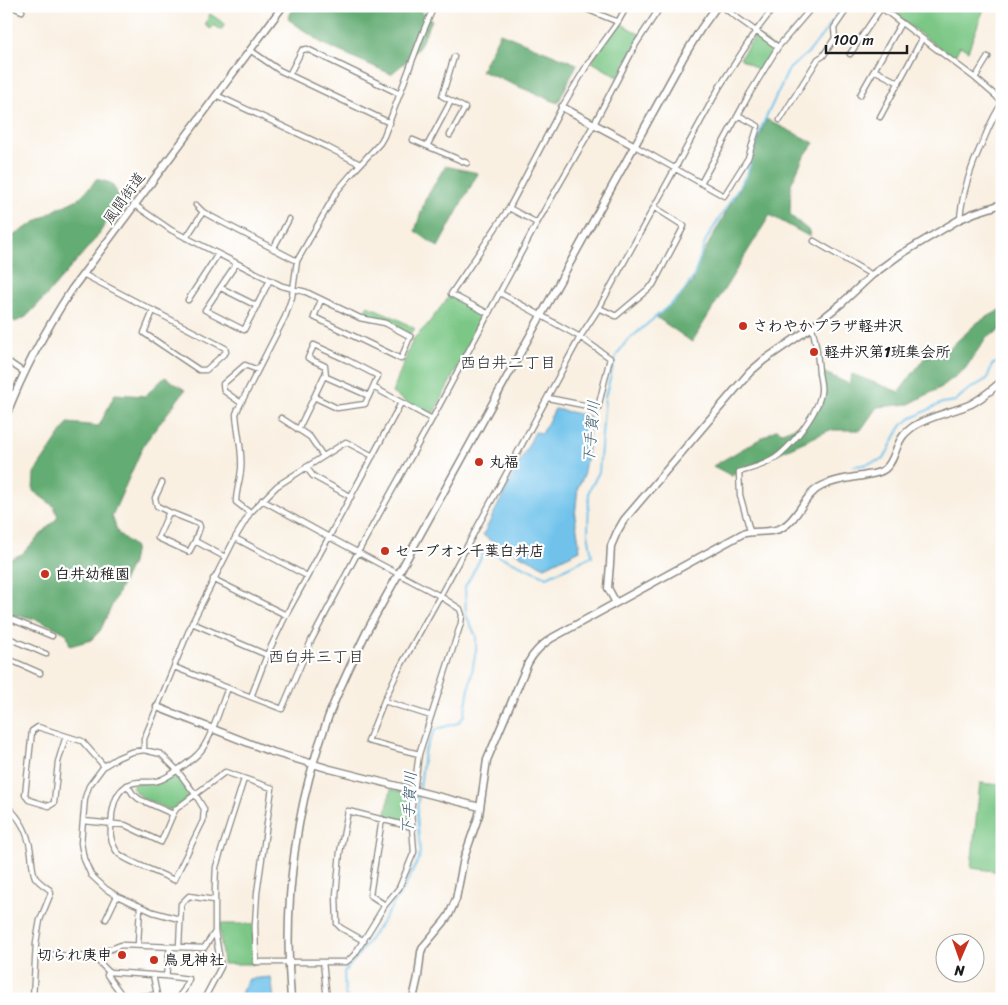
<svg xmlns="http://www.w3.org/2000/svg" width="1008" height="1005" font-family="Sriracha,'Klee One',sans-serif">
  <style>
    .green { fill: #7bc786; stroke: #4c7251 }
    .forest { fill: #64ac73; stroke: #406448 }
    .water { fill: #6fc2eb; stroke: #466f84 }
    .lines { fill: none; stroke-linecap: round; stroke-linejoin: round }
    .stream { stroke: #6fc2eb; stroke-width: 2 }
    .street-casing { stroke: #8a867f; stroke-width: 7 }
    .secondary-casing { stroke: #8a867f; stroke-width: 9 }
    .street { stroke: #fff; stroke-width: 4.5 }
    .secondary { stroke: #fff; stroke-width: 6 }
    .poi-dot { fill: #c8321e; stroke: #fff; stroke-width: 2 }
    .labels { text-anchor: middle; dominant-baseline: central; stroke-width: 4.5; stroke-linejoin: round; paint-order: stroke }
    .street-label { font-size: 15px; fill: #1c1c1c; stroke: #fff }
    .poi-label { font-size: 15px; font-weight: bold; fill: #1c1c1c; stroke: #fff; text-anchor: start }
    .neighbourhood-label { font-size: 16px; fill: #1c1c1c; stroke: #fff }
    .water-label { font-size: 16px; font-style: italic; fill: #3d5e6f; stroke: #fff }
  </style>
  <rect width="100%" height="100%" fill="#fff"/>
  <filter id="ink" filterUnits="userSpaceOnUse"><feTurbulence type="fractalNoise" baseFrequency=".02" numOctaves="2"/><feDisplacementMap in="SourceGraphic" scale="10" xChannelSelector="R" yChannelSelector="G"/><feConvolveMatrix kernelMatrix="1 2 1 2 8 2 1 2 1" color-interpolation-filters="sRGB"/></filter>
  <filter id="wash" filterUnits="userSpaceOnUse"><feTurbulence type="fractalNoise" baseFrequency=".0096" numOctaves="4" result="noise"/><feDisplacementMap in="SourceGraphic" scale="20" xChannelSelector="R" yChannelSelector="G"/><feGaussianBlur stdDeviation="1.12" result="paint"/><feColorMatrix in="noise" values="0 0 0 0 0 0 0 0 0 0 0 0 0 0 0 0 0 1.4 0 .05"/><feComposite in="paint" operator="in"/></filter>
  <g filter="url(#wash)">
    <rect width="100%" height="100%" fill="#f9f0e2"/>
    <!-- green -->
    <path class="green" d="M900 6H985L968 51 960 46 954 58 905 23 897 13Z
      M210 14 225 24 221 30 214 25 211 29 205 25Z
      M620 23 641 35 618 77 592 62 603 45Z
      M758 36 773 47 774 51 760 71 740 58 754 37Z
      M451 294 485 315 431 418 392 393 413 339 427 325Z
      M367 306C384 312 399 319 415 329L410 334 384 320 371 319 364 316Z
      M174 775H178L190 790V795L174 809 170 810 142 798 132 788 134 783 161 782Z
      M980 783 1002 785V872L971 868Z
      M391 789 409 794 411 797 410 820 407 822 385 817Z
      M219 924H253L254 964H223Z"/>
    <!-- forest -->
    <path class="forest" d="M294 6H361L372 11 378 6H414L432 20 419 47 409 59 391 74 323 44 288 19Z
      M500 33 577 64 558 103 481 71Z
      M766 119 814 143 803 158 791 184 790 215 809 231 810 237 770 215 692 342 656 317 680 296 692 283 699 261 747 174Z
      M445 166 478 173 438 247 415 231 425 200Z
      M96 179 111 183 121 199 97 237 46 296 26 317 15 322 6 315V240L57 209 78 199 92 185Z
      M1002 309V329L986 338 965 369 940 388 909 404 877 407 861 430H830L737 472 732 476 713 466 777 429 782 432 803 424 821 404 823 385 821 371 849 384 852 374 899 392 925 357 942 355 978 322Z
      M165 377 185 390 144 444 112 516 118 533 135 547 132 563 100 631 91 640 70 646 67 634C49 624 27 613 6 616V561L22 554 58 517 54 506 33 491 34 473 68 423 99 426 115 394 145 396Z"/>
    <!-- water -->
    <path class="water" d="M555 409 590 416 588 448 583 477 578 487 575 516 580 550 545 567 491 541 483 535 535 432 542 433Z
      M271 977 274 999H242V991L249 979Z"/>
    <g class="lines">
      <!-- stream -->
      <path class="stream" d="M854 466 863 465 884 459 897 433 902 425 910 419 942 403 955 401 968 390 987 379 992 365 1002 360
        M420 789 424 752 434 732 437 729 458 723 464 716 476 650V636L466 615 465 587 484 552H490L547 577 592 556 588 533 589 491 599 472 605 397 616 356 625 343 680 296 693 278 706 240 747 174 761 128 789 69 810 51 835 18 841 6
        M348 999 345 994 344 972 357 957 382 922 404 888 419 859 420 851 417 814 419 794"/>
    </g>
  </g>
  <g filter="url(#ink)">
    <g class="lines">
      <!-- street casing -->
      <g class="street-casing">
        <path id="street" d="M11 6 22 11
          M579 6 618 22
          M721 6 778 47
          M879 6 975 78 996 96 1002 103
          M250 50 279 70 390 123
          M850 54 881 8
          M874 70 899 83
          M289 75 302 50 307 49 400 94
          M975 78 988 57
          M216 95 327 147 360 164
          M860 95 901 23
          M451 101 427 146 467 163
          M880 117 922 39
          M780 120 818 59 823 56 835 38 834 28 849 6
          M450 135 465 108 442 96 454 57
          M413 140 427 146
          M635 146 724 196 748 158 758 126 738 115
          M701 183 750 93 778 47 813 6
          M135 205 171 230 270 280 282 286 306 292 360 318 385 323 411 337 409 339 401 359 314 317 321 300
          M196 205 203 212 214 218 297 261
          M509 208 537 223
          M960 219C962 191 972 164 984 139 989 127 994 114 1002 104
          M186 238 203 212
          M814 241 872 275
          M273 249 289 219
          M236 264 205 310 244 330 270 280
          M83 274 225 348 226 352 206 370H199L144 333 153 311
          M221 288 257 306
          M500 293 580 337 610 358 598 408 548 398
          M188 300 218 254
          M599 308 616 316 653 285 684 226 654 207
          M489 314 451 294 509 208 562 107 589 62 618 22 627 6
          M6 360 25 373
          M326 377 325 366 308 358 314 345 347 360 378 376 373 387 432 419
          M6 390 14 395
          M369 396 324 376 314 397 337 408 365 404 373 387
          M241 403 224 391 223 384 245 365 258 370
          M281 418 310 437 323 456
          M298 430 314 397
          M306 467 313 476 351 497
          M162 483 155 498 157 506 169 512 199 524 200 527 195 541 225 557
          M169 512 158 538 189 552 195 541
          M250 513 236 502C236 491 240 481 241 470 243 452 237 432 236 414L238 409 285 317 292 297 297 261 337 191 355 170 380 143 384 136 423 32 434 6
          M750 531 740 495 739 472C750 469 762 466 772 460 789 450 819 412 821 392 822 386 820 379 819 373 818 357 816 342 812 327
          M235 538 307 576
          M213 579 286 615
          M6 617 52 636
          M192 623 267 655
          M6 637 46 654
          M6 658 40 673
          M174 667 282 709 311 641 358 552 432 419 537 223 594 124 636 44 661 6
          M251 697 267 655 286 615 329 537 401 403
          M384 701 431 716
          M38 727 66 736 58 762 54 803 49 806 29 800 25 795 32 731Z
          M66 736 82 741 104 766
          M144 750V739L192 623 235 538 250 513 277 486 346 442 373 456
          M419 754 368 741 384 701 398 671 440 596 580 337 599 308 720 86 756 31 775 6
          M127 785 133 794 139 799 173 814
          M6 805C21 819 28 832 31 853 32 861 32 870 35 877 38 882 45 886 50 890L51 893 40 920 36 943 33 999
          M382 819 370 895 385 905
          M83 821 125 825 161 842 173 814 176 809 225 772 272 788 257 893 255 925 256 962H346L350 959 355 954 385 905 399 888 414 852 411 812 419 754 461 623 462 615 460 609 440 596 329 537 262 500
          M106 919 117 896
          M179 919 153 912 117 896 106 889 91 875 84 859 81 843 85 798 89 786 104 766 117 758 131 752 144 750 161 754 177 770 195 794 204 809 203 821 174 880C163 875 151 870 139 865 133 862 125 859 119 854 115 850 112 842 111 837 110 830 112 821 112 814 114 802 117 791 128 785 138 779 147 784 157 781 167 779 191 761 198 754 210 743 221 705 228 688
          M364 941 341 928 337 924 336 895 340 852 348 811 412 827
          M138 945 140 906
          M179 947 181 904 189 896 214 900
          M36 954 94 957 109 972 166 976 170 947
          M94 957 98 953 106 951 121 945 204 948 215 932
          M323 962 327 999
          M109 972 107 975 125 999
          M153 975 157 995
          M166 976 189 979 184 990 177 999
          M123 997 157 995 158 999
          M204 999 221 967 215 931V887L216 867 244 779"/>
      </g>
      <!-- secondary casing -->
      <g class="secondary-casing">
        <path id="secondary" d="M562 107 635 146
          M6 416C23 371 46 329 72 289L283 6
          M616 603 608 588 610 564 611 546 617 532 624 520 750 372 764 360 812 327 842 303 872 275 898 256 960 219 974 213 1002 204
          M157 707 269 751 330 769 480 807
          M291 999C283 904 295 808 328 718 339 688 353 660 367 631L683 58 700 30 717 6
          M413 999 418 977 421 952 423 947 444 922 449 915 456 899 464 858 479 815 487 760 528 663C534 652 541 645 552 638L742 534C755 530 773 534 783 527 799 518 804 494 822 486 836 479 852 478 867 475 873 474 880 473 885 469 895 461 895 446 903 436 906 432 910 429 914 426 932 415 953 412 971 404 983 398 992 389 1002 381"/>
      </g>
      <!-- street -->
      <use href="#street" class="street"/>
      <!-- secondary -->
      <use href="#secondary" class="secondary"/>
    </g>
  </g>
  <!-- markers -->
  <g class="poi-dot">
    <circle cx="743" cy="326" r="5"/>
    <circle cx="814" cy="352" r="5"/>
    <circle cx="479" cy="462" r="5"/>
    <circle cx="385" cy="551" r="5"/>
    <circle cx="45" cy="574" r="5"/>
    <circle cx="122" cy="955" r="5"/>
    <circle cx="154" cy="960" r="5"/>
  </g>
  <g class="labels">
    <!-- street labels -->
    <g class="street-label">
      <text transform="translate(124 198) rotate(-54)">風間街道</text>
    </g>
    <!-- poi labels -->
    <g class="poi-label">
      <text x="753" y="326">さわやかプラザ軽井沢</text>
      <text x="824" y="352">軽井沢第1班集会所</text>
      <text x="489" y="462">丸福</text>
      <text x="395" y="551">セーブオン千葉白井店</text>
      <text x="55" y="574">白井幼稚園</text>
      <text x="112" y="955" text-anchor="end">切られ庚申</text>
      <text x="164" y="960">鳥見神社</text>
    </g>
    <!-- neighbourhood labels -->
    <g class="neighbourhood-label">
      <text x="508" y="362">西白井二丁目</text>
      <text x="316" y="656">西白井三丁目</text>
    </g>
    <!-- water labels -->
    <g class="water-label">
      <text transform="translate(591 432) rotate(-85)">下手賀川</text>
      <text transform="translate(409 803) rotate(-87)">下手賀川</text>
    </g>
  </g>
  <!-- margin -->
  <rect width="1008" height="1005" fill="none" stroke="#fff" stroke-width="25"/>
  <!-- north arrow -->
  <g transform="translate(960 958) rotate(182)"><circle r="24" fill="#ffffff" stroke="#a4a4a4"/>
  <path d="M0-4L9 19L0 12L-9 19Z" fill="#c8321e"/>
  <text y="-8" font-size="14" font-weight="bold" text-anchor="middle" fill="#1c1c1c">N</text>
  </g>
  <!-- scale -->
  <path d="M826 45v8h81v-8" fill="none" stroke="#1c1c1c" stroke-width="2.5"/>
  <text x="833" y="45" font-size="15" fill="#1c1c1c" stroke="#ffffff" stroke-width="4" paint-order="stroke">100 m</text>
</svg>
